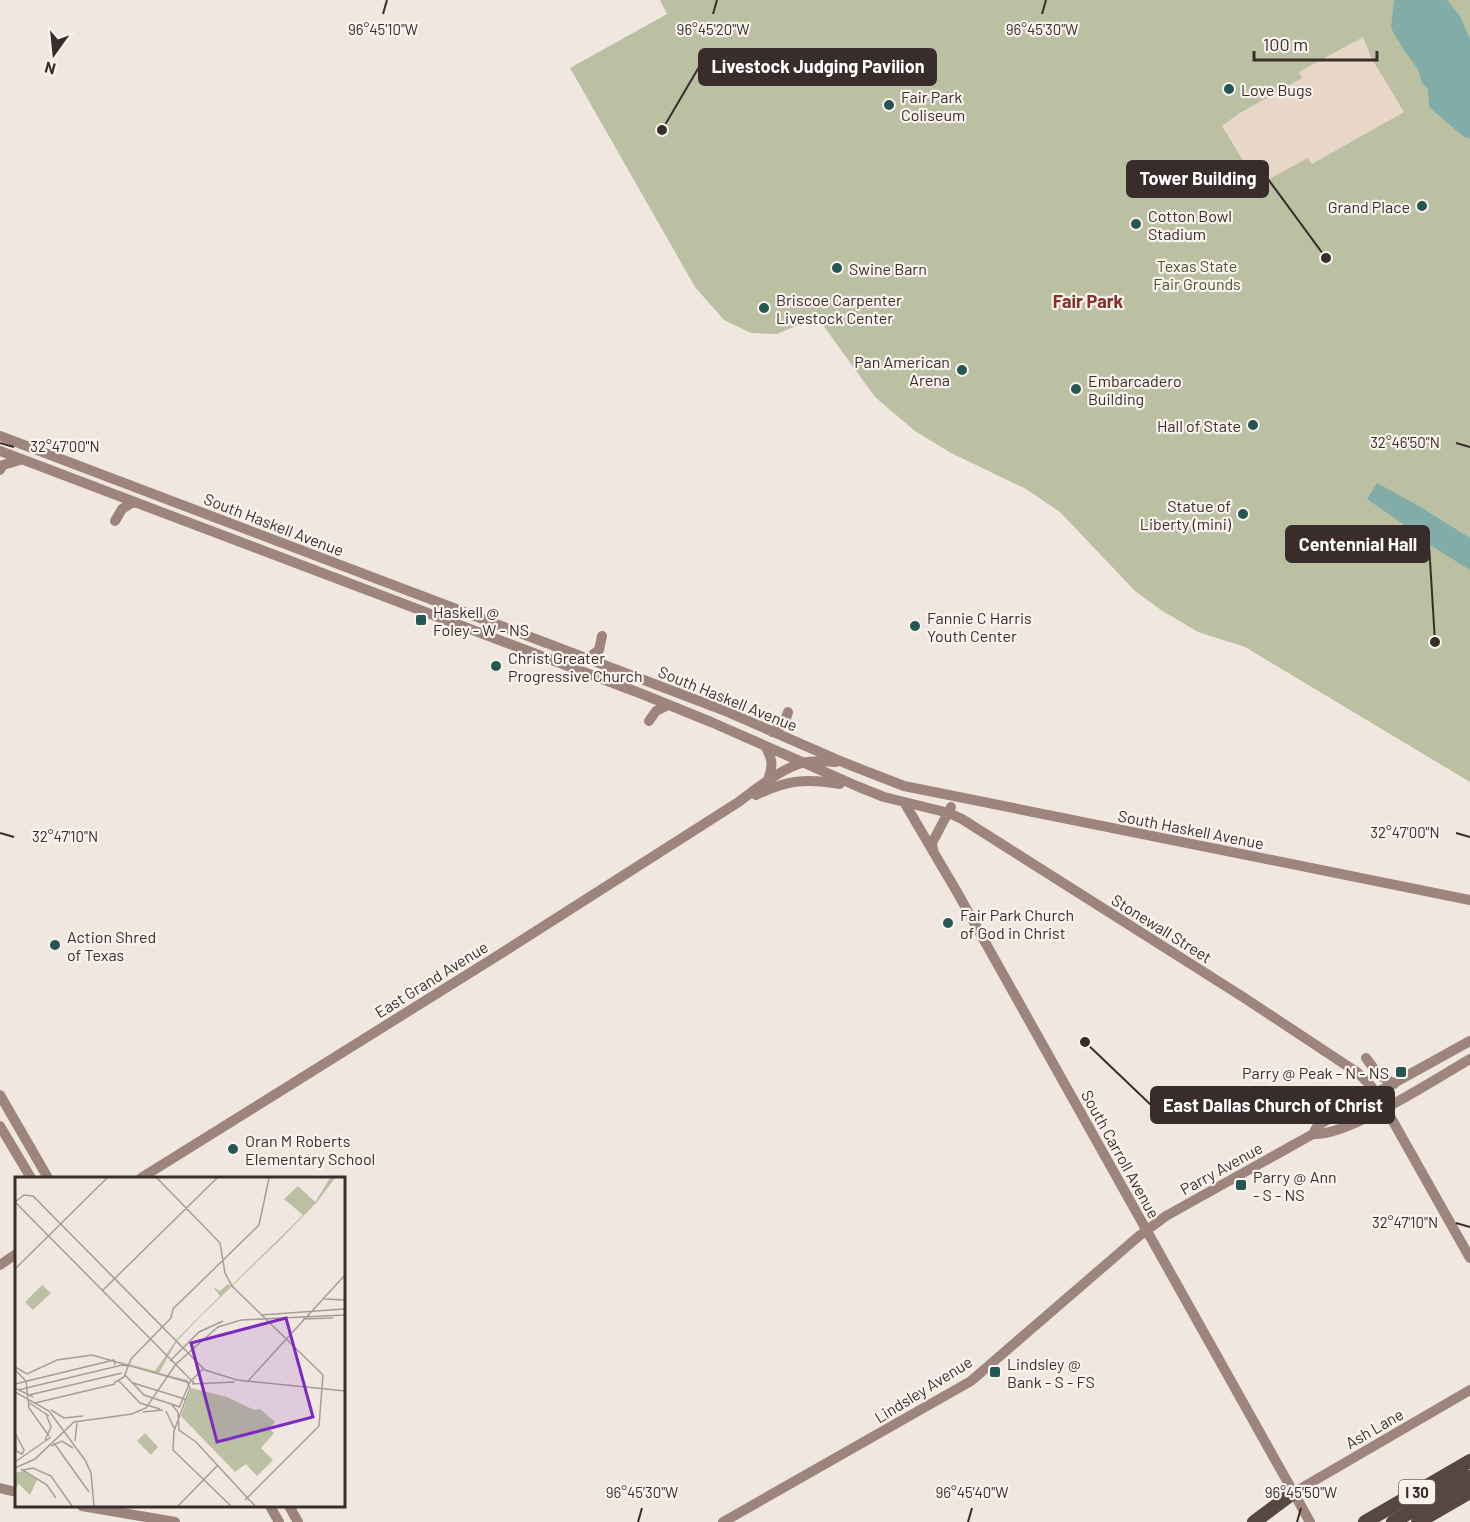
<svg xmlns="http://www.w3.org/2000/svg" width="1470" height="1522" font-family="Barlow,sans-serif">
  <style>
    .green { fill: #bac0a1 }
    .plaza { fill: #e8d6c9 }
    .water { fill: #82aca8 }
    .lines { fill: none; stroke-linecap: round; stroke-linejoin: round }
    .secondary { stroke: #9d857e; stroke-width: 10 }
    .highway { stroke: #584643; stroke-width: 14 }
    .ticks { fill: none; stroke: #382d2b; stroke-width: 2 }
    .poi-dot { fill: #245753; stroke: #f9f2ed; stroke-width: 2 }
    .labels { text-anchor: middle; dominant-baseline: central; stroke-width: 4.5; stroke-linejoin: round; paint-order: stroke }
    .shield { fill: #f9f2ed; stroke: #726865; stroke-width: 1.5 }
    .shield-label { font-size: 15px; font-weight: bold; fill: #382d2b }
    .poi-label { font-size: 16px; fill: #382d2b; stroke: #f9f2ed; text-anchor: start }
    .park-label { font-size: 16px; fill: #4c5431; stroke: #f9f2ed }
    .street-label { font-size: 16px; fill: #382d2b; stroke: #f9f2ed }
    .neighbourhood-label { font-size: 18px; font-weight: bold; fill: #81332a; stroke: #f9f2ed }
    .inset-road { fill: none; stroke: #a79d98; stroke-width: 1.5 }
    .view { fill: #7b2cbf; fill-opacity: 0.15; stroke: #7b2cbf; stroke-width: 3 }
    .inset-edge { fill: none; stroke: #382d2b; stroke-width: 3 }
    .ticks-label { font-size: 15px; text-anchor: middle; fill: #382d2b; stroke: #f9f2ed; stroke-width: 4.5; stroke-linejoin: round; paint-order: stroke }
    .leader { fill: none; stroke: #382d2b; stroke-width: 2 }
    .callout-dot { fill: #382d2b; stroke: #f9f2ed; stroke-width: 2 }
    .callout { fill: #382d2b; stroke: #382d2b; stroke-width: 2 }
    .callout-label { font-size: 18px; text-anchor: middle; font-weight: bold; fill: #fff }
  </style>
  <rect width="100%" height="100%" fill="#f1e7e1"/>
  <!-- green -->
  <path class="green" d="M660 0H1470V782L1245 647 1198 632 1161 610 1135 591 1060 512 1026 489 951 453 915 431 875 397 817 317 777 334 751 333 724 320 695 287 570 68 667 14Z"/>
  <!-- plaza -->
  <path class="plaza" d="M1363 37 1371 57 1404 112 1312 164 1308 158 1258 185 1222 126 1238 114 1302 78 1299 72Z"/>
  <!-- water -->
  <path class="water" d="M1394 0H1447L1460 16 1470 39V139L1464 137 1429 107 1428 89 1422 83 1418 69 1403 49 1391 28Z
    M1377 483 1424 509 1470 538V570L1408 531 1409 528 1367 499Z"/>
  <g class="lines">
    <!-- secondary -->
    <path class="secondary" d="M0 436 723 710 845 763 904 786 1470 900
      M0 451 642 694 711 722 859 787 884 797 949 813 962 819 1243 997 1358 1073 1371 1086 1390 1116 1470 1258
      M0 470 3 465 20 460
      M115 521 122 509 133 502
      M587 659 599 650 602 636
      M649 721 656 711 668 705
      M772 732C782 727 785 722 788 712
      M765 746C773 759 773 766 768 780
      M756 795C787 780 806 778 840 784
      M904 802 957 892 1310 1522
      M933 850 932 843 951 807
      M1366 1058 1378 1074 1394 1084
      M0 1095 48 1178
      M0 1126 31 1178
      M1313 1134C1347 1137 1437 1078 1470 1059
      M141 1178 497 956 737 803C755 790 780 769 802 763 813 760 825 761 836 762
      M0 1265 16 1254
      M0 1488 16 1492
      M1293 1493 1470 1390
      M82 1506 175 1522
      M270 1506 279 1522
      M289 1506 298 1522
      M723 1522 971 1381 1139 1236 1166 1216 1313 1134 1318 1125 1470 1041"/>
    <!-- highway -->
    <path class="highway" d="M1254 1522 1293 1493
      M1365 1522 1470 1461
      M1393 1522 1470 1477
      M1418 1522 1470 1492"/>
  </g>
  <!-- ticks -->
  <path class="ticks" d="M383 14 387 0M713 14 717 0M1042 14 1046 0M0 443 14 447M1456 443 1470 447M0 833 14 837M1456 833 1470 837M1456 1223 1470 1227M638 1522 642 1508M968 1522 972 1508M1297 1522 1301 1508"/>
  <!-- markers -->
  <g class="poi-dot">
    <circle cx="1229" cy="89" r="6"/>
    <circle cx="889" cy="105" r="6"/>
    <circle cx="1422" cy="206" r="6"/>
    <circle cx="1136" cy="224" r="6"/>
    <circle cx="837" cy="268" r="6"/>
    <circle cx="764" cy="308" r="6"/>
    <circle cx="962" cy="370" r="6"/>
    <circle cx="1076" cy="389" r="6"/>
    <circle cx="1253" cy="425" r="6"/>
    <circle cx="1243" cy="514" r="6"/>
    <rect x="415" y="614" width="12" height="12" rx="3"/>
    <circle cx="915" cy="626" r="6"/>
    <circle cx="496" cy="666" r="6"/>
    <circle cx="948" cy="923" r="6"/>
    <circle cx="55" cy="945" r="6"/>
    <rect x="1395" y="1066" width="12" height="12" rx="3"/>
    <circle cx="233" cy="1149" r="6"/>
    <rect x="1235" y="1179" width="12" height="12" rx="3"/>
    <rect x="989" y="1366" width="12" height="12" rx="3"/>
  </g>
  <g class="labels">
    <!-- shield labels -->
    <rect class="shield" x="1399" y="1480" width="36" height="24" rx="4.5"/>
    <g class="shield-label">
      <text x="1417" y="1492">I 30</text>
    </g>
    <!-- poi labels -->
    <g class="poi-label">
      <text x="1241" y="89">Love Bugs</text>
      <text x="901" y="96">Fair Park<tspan x="901" dy="18">Coliseum</tspan></text>
      <text x="1410" y="206" text-anchor="end">Grand Place</text>
      <text x="1148" y="215">Cotton Bowl<tspan x="1148" dy="18">Stadium</tspan></text>
      <text x="849" y="268">Swine Barn</text>
      <text x="776" y="299">Briscoe Carpenter<tspan x="776" dy="18">Livestock Center</tspan></text>
      <text x="950" y="361" text-anchor="end">Pan American<tspan x="950" dy="18">Arena</tspan></text>
      <text x="1088" y="380">Embarcadero<tspan x="1088" dy="18">Building</tspan></text>
      <text x="1241" y="425" text-anchor="end">Hall of State</text>
      <text x="1231" y="505" text-anchor="end">Statue of<tspan x="1231" dy="18">Liberty (mini)</tspan></text>
      <text x="433" y="611">Haskell @<tspan x="433" dy="18">Foley - W - NS</tspan></text>
      <text x="927" y="617">Fannie C Harris<tspan x="927" dy="18">Youth Center</tspan></text>
      <text x="508" y="657">Christ Greater<tspan x="508" dy="18">Progressive Church</tspan></text>
      <text x="960" y="914">Fair Park Church<tspan x="960" dy="18">of God in Christ</tspan></text>
      <text x="67" y="936">Action Shred<tspan x="67" dy="18">of Texas</tspan></text>
      <text x="1389" y="1072" text-anchor="end">Parry @ Peak - N - NS</text>
      <text x="245" y="1140">Oran M Roberts<tspan x="245" dy="18">Elementary School</tspan></text>
      <text x="1253" y="1176">Parry @ Ann<tspan x="1253" dy="18">- S - NS</tspan></text>
      <text x="1007" y="1363">Lindsley @<tspan x="1007" dy="18">Bank - S - FS</tspan></text>
    </g>
    <!-- park labels -->
    <g class="park-label">
      <text x="1197" y="265">Texas State<tspan x="1197" dy="18">Fair Grounds</tspan></text>
    </g>
    <!-- street labels -->
    <g class="street-label">
      <text transform="translate(274 524) rotate(21)">South Haskell Avenue</text>
      <text transform="translate(728 698) rotate(22)">South Haskell Avenue</text>
      <text transform="translate(1191 829) rotate(11)">South Haskell Avenue</text>
      <text transform="translate(1162 928) rotate(32)">Stonewall Street</text>
      <text transform="translate(431 979) rotate(-32)">East Grand Avenue</text>
      <text transform="translate(1121 1154) rotate(61)">South Carroll Avenue</text>
      <text transform="translate(1221 1168) rotate(-29)">Parry Avenue</text>
      <text transform="translate(923 1389) rotate(-32)">Lindsley Avenue</text>
      <text transform="translate(1374 1428) rotate(-30)">Ash Lane</text>
    </g>
    <!-- neighbourhood labels -->
    <g class="neighbourhood-label">
      <text x="1088" y="301">Fair Park</text>
    </g>
  </g>
  <!-- overview -->
  <g transform="translate(15 1177)">
    <rect width="330" height="330" fill="#f1e7e1"/>
    <path d="M315 1H320L302 25 263 65 185 140 162 164 144 196 173 203 174 206 100 183 140 194 161 163 205 119 198 110 205 114 213 107 216 109 288 38 269 22 283 9 300 25ZM27 108 36 116 18 133 10 125ZM176 211 212 220 239 233 245 232 260 245 254 251 259 256 246 271 258 283 242 299 231 287 220 295 166 239ZM130 256 143 270 136 278 122 264ZM8 294 22 303 15 318 4 307 0 311V296Z" fill="#bac0a1"/>
    <path class="inset-road" d="M142 1 205 66 210 96 217 109 308 198 304 249 230 323M0 25 9 18 18 19 190 193 222 203 330 214M0 25 180 207M0 92 92 1M87 114 202 1M309 122 330 123M246 138 329 132M288 142 318 141M155 184 184 155 208 144M0 190 12 197 42 183 77 178 172 205 175 211 159 254 158 273 216 329M0 193 11 204 14 231 34 259M110 198 129 218 165 230M104 204 125 226 145 232M233 204 330 98M99 206 109 200 116 182 156 141 158 132 244 48 254 1M118 206 170 222M0 207 99 183 100 188M177 207 220 205M0 211 18 220M3 213 107 188 113 189M0 215 34 234 70 283 76 296 79 329M14 218 107 196M13 225 34 239M20 226 100 207M157 228 163 235 164 253 181 265 240 329M164 231 175 205 188 192M36 233 49 241 68 239M151 234 160 253M128 235 148 233M0 256 9 273 7 277 1 274 0 259M30 263 36 250 31 237M60 264 62 246M39 266 74 315M36 269 47 264 58 271M0 285 36 260M0 291 20 282 59 245 117 237 131 231 161 187 203 150 226 143 330 138M6 292 32 308 41 321M8 293 18 291 36 299 57 329M163 329 202 289"/>
    <path class="view" d="M271 141 298 240 202 265 176 166Z"/>
    <rect width="330" height="330" class="inset-edge"/>
  </g>
  <g class="ticks-label">
    <text x="383" y="35">96°45'10"W</text>
    <text x="713" y="35">96°45'20"W</text>
    <text x="1042" y="35">96°45'30"W</text>
    <text x="1405" y="448">32°46'50"N</text>
    <text x="65" y="452">32°47'00"N</text>
    <text x="1405" y="838">32°47'00"N</text>
    <text x="65" y="842">32°47'10"N</text>
    <text x="1405" y="1228">32°47'10"N</text>
    <text x="642" y="1498">96°45'30"W</text>
    <text x="972" y="1498">96°45'40"W</text>
    <text x="1301" y="1498">96°45'50"W</text>
  </g>
  <!-- callouts -->
  <path class="leader" d="M662 130L699 67M1326 258L1268 179M1435 642L1429 544M1085 1042L1151 1105"/>
  <g class="callout-dot">
    <circle cx="662" cy="130" r="6"/>
    <circle cx="1326" cy="258" r="6"/>
    <circle cx="1435" cy="642" r="6"/>
    <circle cx="1085" cy="1042" r="6"/>
  </g>
  <g class="callout">
    <rect x="699" y="49" width="237" height="36" rx="6"/>
    <rect x="1127" y="161" width="141" height="36" rx="6"/>
    <rect x="1286" y="526" width="143" height="36" rx="6"/>
    <rect x="1151" y="1087" width="243" height="36" rx="6"/>
  </g>
  <g class="callout-label">
    <text x="818" y="73">Livestock Judging Pavilion</text>
    <text x="1198" y="185">Tower Building</text>
    <text x="1358" y="551">Centennial Hall</text>
    <text x="1273" y="1112">East Dallas Church of Christ</text>
  </g>
  <!-- north arrow -->
  <g transform="translate(54 54) rotate(195)" stroke="#f9f2ed" stroke-width="4.5" paint-order="stroke">
  <path d="M0-4.5L10 22L0 15L-10 22Z" fill="#382d2b"/>
  <text y="-9" font-size="16" font-weight="bold" text-anchor="middle" fill="#382d2b">N</text>
  </g>
  <!-- scale -->
  <path d="M1254 51v9h123v-9" fill="none" stroke="#382d2b" stroke-width="3"/>
  <text x="1263" y="51" font-size="18" fill="#382d2b" stroke="#f9f2ed" stroke-width="4.5" paint-order="stroke">100 m</text>
</svg>
